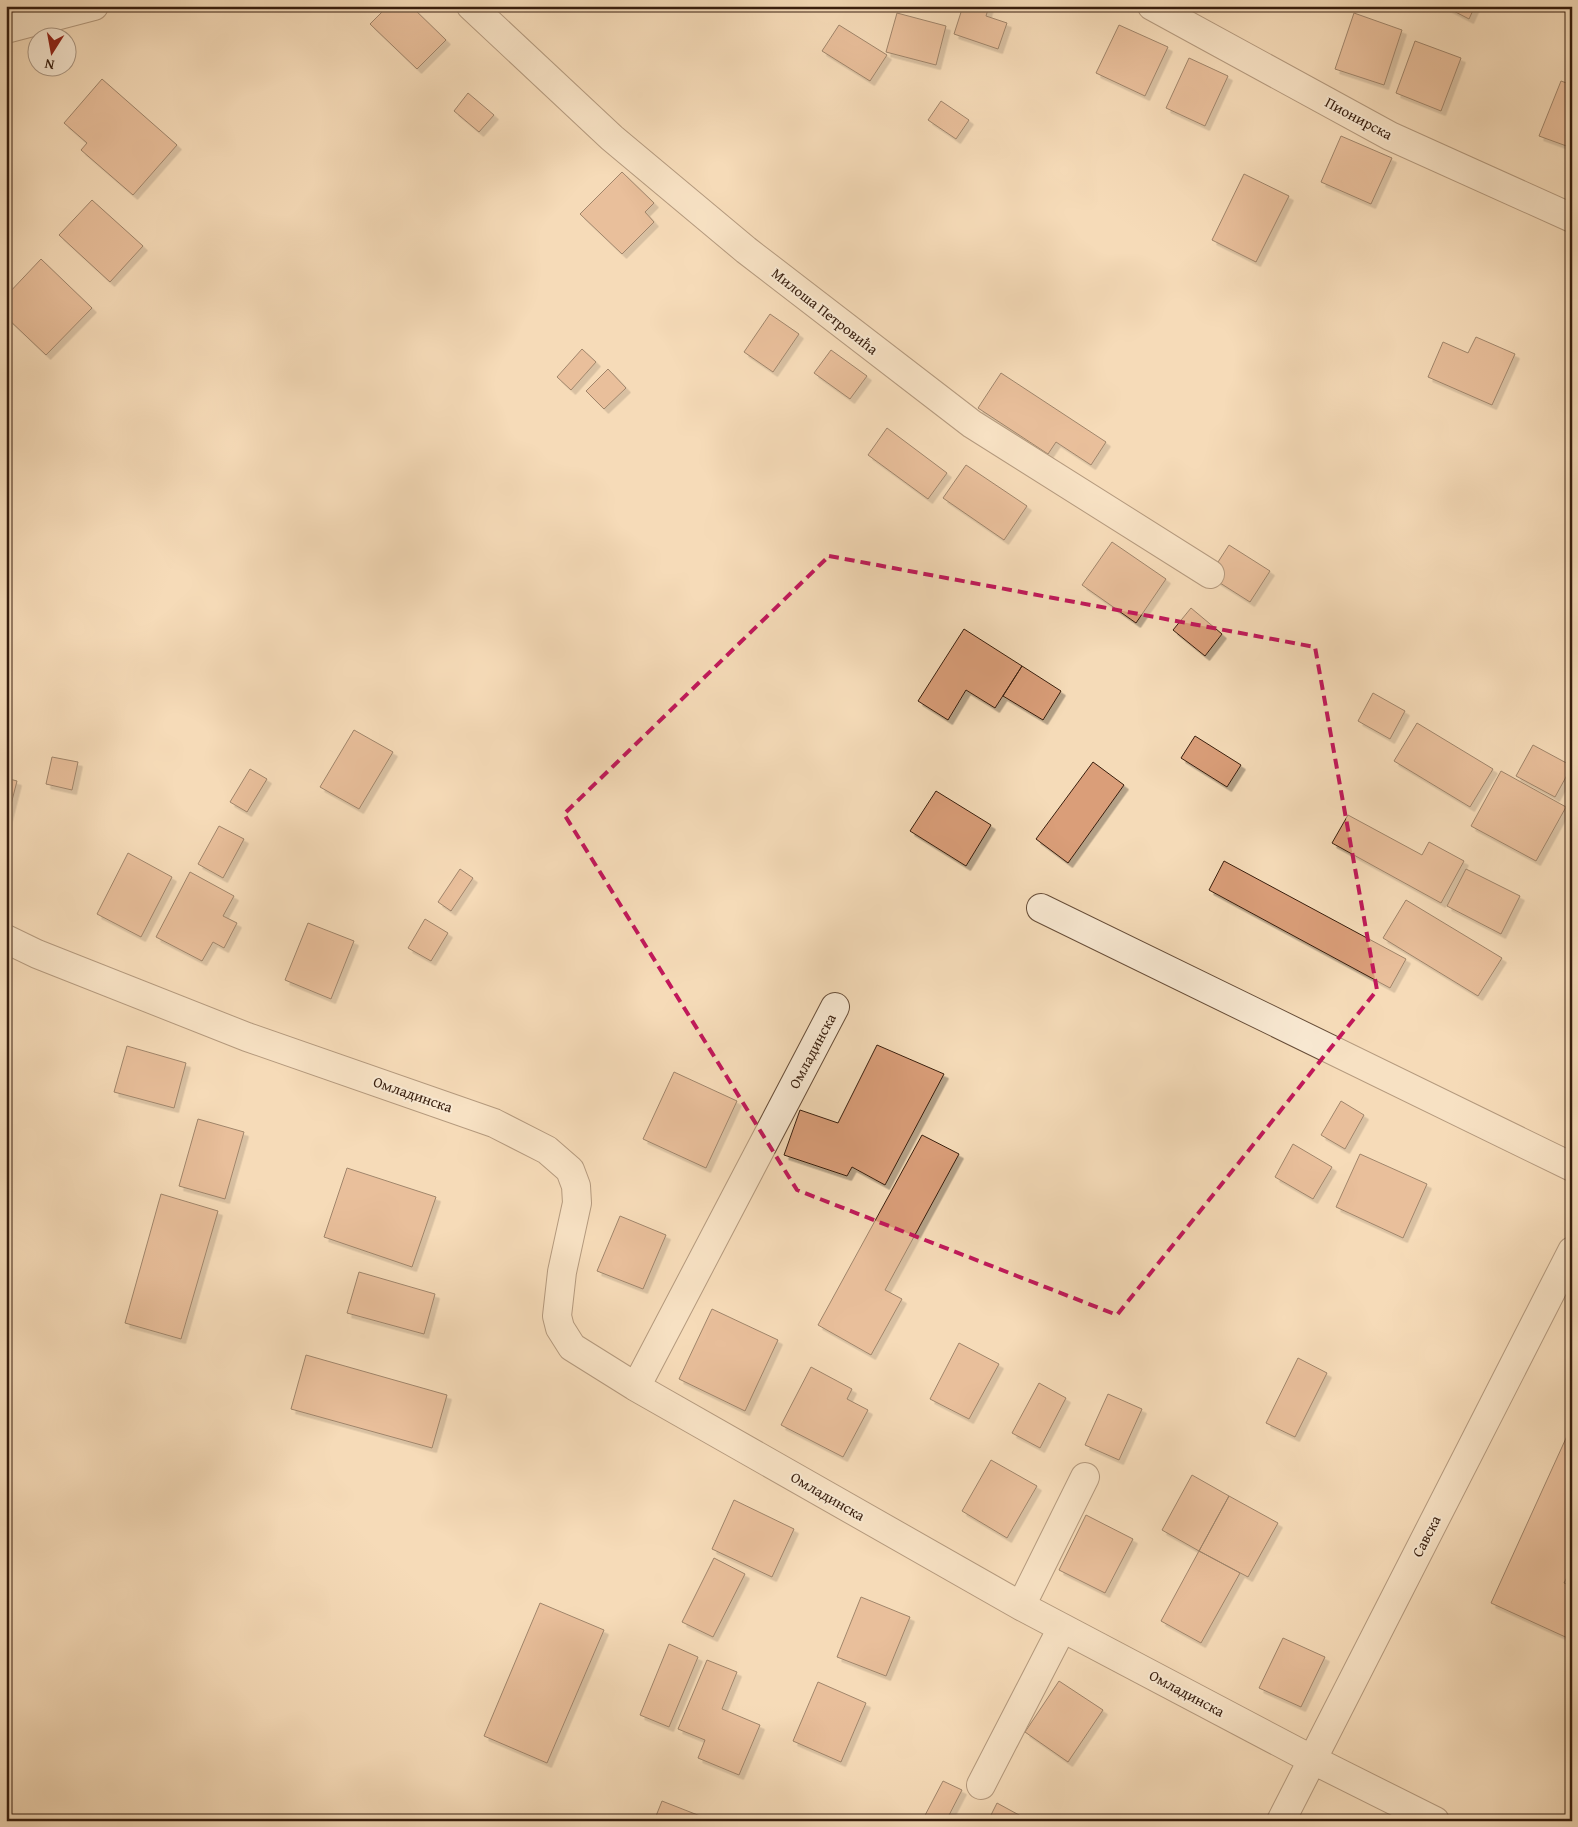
<svg xmlns="http://www.w3.org/2000/svg" width="1578" height="1827" font-family="'Gentium Book Plus',serif">
  <style>
    .building { fill: #da9e79; stroke: #381e0e; filter: url(#shadow) }
    .lines { fill: none; stroke-linecap: round; stroke-linejoin: round }
    .minor-casing { stroke: #674d38; stroke-width: 30 }
    .minor { stroke: #f8e8d1; stroke-width: 28 }
    .marked { fill: none; stroke: #c2185b; stroke-width: 4; stroke-dasharray: 10 6; stroke-linejoin: round }
    .labels { text-anchor: middle; dominant-baseline: central; stroke-width: 4; stroke-linejoin: round; paint-order: stroke }
    .street-label { font-size: 15px; fill: #381e0e; stroke: #f8e8d1 }
  </style>
  <defs>
    <filter id="shadow"><feDropShadow dx="4.5" dy="4.5" stdDeviation="0" flood-color="#0004"/></filter>
  </defs>
  <rect width="100%" height="100%" fill="#f5dbb8"/>
  <filter id="stains"><feTurbulence type="fractalNoise" baseFrequency=".004" numOctaves="4"/><feColorMatrix values="0 0 0 0 .2 0 0 0 0 .09 0 0 0 0 .02 0 0 0 .5 -.17"/></filter>
  <radialGradient id="worn" r=".72"><stop offset=".6" stop-color="#630" stop-opacity="0"/><stop offset="1" stop-color="#630" stop-opacity=".3"/></radialGradient>
  <!-- building -->
  <path class="building" d="M388 6H411L446 40 417 69 370 24Z
    M963 6H989L986 16 1007 23 998 49 954 34Z
    M1444 6H1475L1469 19Z
    M897 13 946 26 936 65 886 52Z
    M1354 13 1402 30 1384 85 1335 69Z
    M839 25 887 55 870 81 822 51Z
    M1119 25 1168 47 1145 96 1096 73Z
    M1415 41 1461 58 1441 111 1396 93Z
    M1189 58 1228 76 1205 126 1166 108Z
    M102 79 177 145 133 195 81 150 87 143 64 123Z
    M1561 81 1572 85V148L1539 136Z
    M468 93 494 115 479 132 454 111Z
    M941 101 969 120 956 139 928 120Z
    M1341 136 1392 158 1371 204 1321 182Z
    M622 172 654 203 645 212 654 222 622 254 580 214Z
    M1244 174 1289 196 1256 262 1212 240Z
    M92 200 143 246 110 282 59 235Z
    M41 259 92 308 46 355 6 317V296Z
    M770 314 799 334 773 372 744 352Z
    M1476 337 1515 354 1492 405 1428 377 1443 342 1468 353Z
    M582 349 596 362 571 390 557 377Z
    M831 350 867 376 850 399 814 373Z
    M608 369 626 388 604 409 586 391Z
    M1001 373 1106 442 1091 465 1056 442 1048 454 978 408Z
    M887 428 947 473 928 499 868 455Z
    M966 465 1027 506 1004 540 943 498Z
    M1112 542 1166 579 1136 623 1082 585Z
    M1229 545 1270 571 1250 602 1209 576Z
    M1191 608 1222 634 1205 656 1173 630Z
    M964 629 1022 666 995 708 966 690 948 720 918 701Z
    M1022 666 1061 691 1043 720 1003 696Z
    M1373 693 1405 711 1390 739 1358 721Z
    M1417 723 1493 769 1470 807 1394 761Z
    M354 730 393 752 359 809 320 787Z
    M1195 736 1241 765 1227 787 1181 758Z
    M1533 745 1572 766 1555 797 1516 776Z
    M52 757 78 762 72 790 46 784Z
    M1093 762 1124 785 1068 863 1036 839Z
    M250 769 267 779 247 812 230 802Z
    M1501 771 1566 807 1536 861 1471 826Z
    M6 778 17 781 6 824Z
    M936 791 991 825 966 866 910 831Z
    M1348 815 1422 855 1429 842 1464 861 1441 903 1332 843Z
    M219 826 244 839 223 878 198 864Z
    M128 853 172 877 141 937 97 914Z
    M1224 861 1406 959 1390 988 1209 890Z
    M460 869 473 878 451 911 438 902Z
    M1466 869 1520 896 1501 934 1447 906Z
    M190 872 234 896 223 916 237 923 224 948 213 942 202 961 156 937Z
    M1406 900 1502 958 1478 996 1383 938Z
    M425 919 448 933 431 961 408 948Z
    M308 923 354 941 331 999 285 980Z
    M877 1045 944 1074 885 1185 852 1167 847 1176 784 1155 800 1110 838 1123Z
    M127 1046 186 1063 174 1108 114 1092Z
    M674 1072 737 1101 706 1168 643 1139Z
    M1341 1101 1364 1115 1345 1149 1321 1135Z
    M198 1119 244 1132 225 1199 179 1186Z
    M922 1135 959 1154 885 1290 902 1299 871 1355 818 1325Z
    M1293 1144 1332 1167 1313 1199 1275 1177Z
    M1360 1154 1427 1184 1403 1238 1336 1207Z
    M347 1168 436 1197 412 1267 324 1237Z
    M161 1194 218 1211 181 1339 125 1323Z
    M620 1216 666 1235 643 1289 597 1271Z
    M359 1272 435 1294 424 1334 347 1313Z
    M712 1309 778 1340 745 1411 679 1379Z
    M959 1343 999 1364 969 1419 930 1399Z
    M306 1355 447 1395 432 1448 291 1409Z
    M1298 1358 1327 1373 1295 1437 1266 1423Z
    M811 1367 852 1389 847 1399 868 1410 843 1457 781 1425Z
    M1039 1383 1066 1398 1040 1448 1012 1433Z
    M1108 1394 1142 1409 1119 1460 1085 1445Z
    M1572 1425V1567L1564 1583 1572 1586V1640L1491 1603Z
    M991 1460 1037 1486 1007 1538 962 1511Z
    M1192 1475 1229 1496 1199 1551 1162 1530Z
    M1229 1496 1278 1523 1248 1577 1199 1551Z
    M734 1500 794 1529 772 1577 712 1549Z
    M1086 1515 1133 1539 1105 1593 1059 1570Z
    M1199 1551 1240 1573 1201 1643 1161 1621Z
    M714 1558 745 1574 713 1637 682 1622Z
    M861 1597 910 1617 886 1676 837 1657Z
    M540 1603 604 1630 547 1763 484 1736Z
    M1283 1638 1325 1657 1301 1707 1259 1688Z
    M669 1644 698 1657 669 1727 640 1715Z
    M707 1660 737 1672 722 1709 760 1725 739 1775 698 1758 705 1740 678 1729Z
    M1059 1681 1103 1710 1068 1762 1025 1732Z
    M818 1682 866 1703 841 1762 793 1741Z
    M943 1781 962 1790 946 1821H922Z
    M662 1801 713 1821H654Z
    M997 1803 1030 1821H988Z"/>
  <g class="lines">
    <!-- minor casing -->
    <g class="minor-casing">
      <path id="minor" d="M471 6 612 138 746 250 972 424 1210 574
        M1152 6 1390 136 1572 218
        M6 29 94 6
        M1041 908 1572 1167
        M6 939 37 954 247 1037 494 1123 547 1150 570 1170 576 1186 577 1203 562 1272 557 1316 560 1328 572 1347 636 1387 1021 1606 1311 1759 1435 1821
        M636 1387 835 1007
        M1021 1606 1085 1477
        M981 1785 1062 1628
        M1281 1821 1572 1251"/>
    </g>
    <!-- minor -->
    <use href="#minor" class="minor"/>
  </g>
  <!-- marked area -->
  <path d="M0 0H1578V1827H0ZM829 556 1315 647 1377 990 1117 1315 797 1190 564 814Z" fill="#f5dbb8" fill-opacity=".55" fill-rule="evenodd"/>
  <path class="marked" d="M829 556 1315 647 1377 990 1117 1315 797 1190 564 814Z"/>
  <g class="labels">
    <!-- street labels -->
    <g class="street-label">
      <text transform="translate(1359 118) rotate(28)">Пионирска</text>
      <text transform="translate(825 311) rotate(38)">Милоша Петровића</text>
      <text transform="translate(812 1051) rotate(-62)">Омладинска</text>
      <text transform="translate(413 1094) rotate(19)">Омладинска</text>
      <text transform="translate(828 1496) rotate(30)">Омладинска</text>
      <text transform="translate(1426 1536) rotate(-63)">Савска</text>
      <text transform="translate(1187 1693) rotate(28)">Омладинска</text>
    </g>
  </g>
  <!-- margin -->
  <rect width="1578" height="1827" fill="none" stroke="#f5dbb8" stroke-width="25"/>
  <rect x="8" y="8" width="1563" height="1812" fill="none" stroke="#381e0e" stroke-width="2.5"/>
  <rect x="12" y="12" width="1553" height="1802" fill="none" stroke="#381e0e"/>
  <!-- north arrow -->
  <g transform="translate(52 52) rotate(191)"><circle r="24" fill="#f8e8d1" stroke="#ab9783"/>
  <path d="M0-4L9 19L0 12L-9 19Z" fill="#8f2418"/>
  <text y="-8" font-size="14" font-weight="bold" text-anchor="middle" fill="#381e0e">N</text>
  </g>
  <rect width="100%" height="100%" filter="url(#stains)"/>
  <rect width="100%" height="100%" fill="url(#worn)"/>
</svg>
